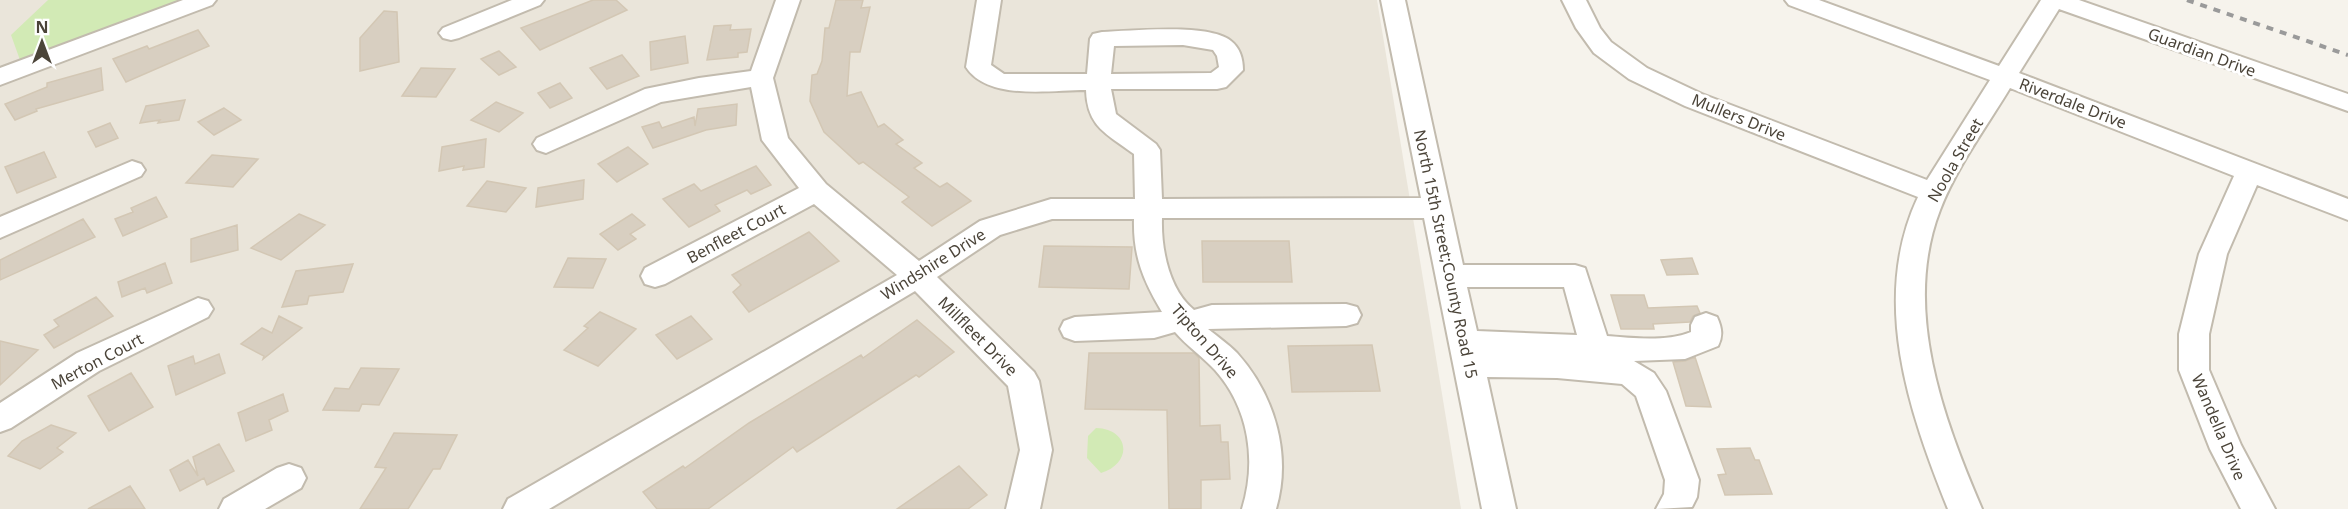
<svg xmlns="http://www.w3.org/2000/svg" width="2348" height="509" font-family="'Noto Sans',sans-serif">
  <style>
    .residential { fill: #eae5da }
    .green { fill: #d2eab5 }
    .building { fill: #d8cfc1; stroke: #d3c7b4; stroke-width: 1.5 }
    .lines { fill: none; stroke-linecap: round; stroke-linejoin: round }
    .minor-casing { stroke: #c2bbae; stroke-width: 4 }
    .minor { fill: #fff; fill-rule: evenodd }
    .rail { stroke: #9a9a9a; stroke-width: 4; stroke-dasharray: 7 7; stroke-linecap: butt }
    .labels { text-anchor: middle; dominant-baseline: central; stroke-width: 6; stroke-linejoin: round; paint-order: stroke }
    .street-label { font-size: 16px; fill: #4b4439; stroke: #fff }
  </style>
  <rect width="100%" height="100%" fill="#f6f3ec"/>
  <!-- residential -->
  <path class="residential" d="M0 0H1377L1461 509H0Z"/>
  <!-- green -->
  <path class="green" d="M48 0H183L20 60 11 35Z
    M1096 428C1130 429 1133 463 1101 473L1087 458 1088 436Z"/>
  <!-- building -->
  <path class="building" d="M593 0H616L627 10 540 50 521 28Z
    M836 0H863L861 8 870 7 860 52H850L847 96 861 92 878 127 884 124 903 140 896 144 922 163 914 168 940 187 947 183 971 201 932 226 902 202 909 197 863 162 859 164 824 132 810 101 812 75 817 74 822 61 825 28H829Z
    M384 11 397 12 399 62 360 71V38Z
    M731 25 730 30 751 29 747 52 738 53V57L707 60 714 26Z
    M198 30 209 46 126 82 113 59 147 46 149 49Z
    M685 36 688 63 651 70 650 42Z
    M499 51 516 67 499 75 481 59Z
    M622 55 639 76 607 89 590 68Z
    M101 68 103 90 36 109 37 111 15 120 5 104 47 87V83Z
    M421 68 455 69 436 97 402 96Z
    M560 83 572 98 550 108 538 93Z
    M185 100 179 120 158 123 160 120 140 123 146 106Z
    M496 102 523 113 499 132 471 120Z
    M737 104 736 125 706 130 653 148 642 127 659 122 662 128 694 117 695 126 698 109Z
    M224 108 241 120 214 135 198 122Z
    M110 123 118 138 96 147 88 132Z
    M486 139 484 167 463 170 464 166 439 171 442 147Z
    M628 147 648 164 617 182 598 164Z
    M44 152 56 177 17 193 5 167Z
    M212 155 258 159 233 187 186 183Z
    M756 166 771 185 751 194 747 190 715 205 720 211 689 227 663 199 694 184 701 191Z
    M584 180 583 199 536 207 538 188Z
    M487 181 526 188 506 212 467 206Z
    M156 197 167 217 123 236 115 219 133 212 131 208Z
    M299 214 325 225 281 260 251 248Z
    M632 214 645 225 630 234 636 239 618 250 600 234Z
    M83 219 95 237 0 280V260Z
    M237 225 238 250 191 262V239Z
    M809 232 839 261 749 312 733 292 741 285 732 275Z
    M1202 241H1289L1292 282H1203Z
    M1044 246 1132 247 1129 289 1039 287Z
    M568 258 606 259 593 288 554 287Z
    M1692 258 1698 274 1667 275 1661 260Z
    M165 263 172 283 147 293 145 288 122 297 118 282Z
    M353 264 343 292 309 296 307 304 282 307 296 271Z
    M1611 295H1644L1648 308 1697 306 1700 313 1693 316 1690 322 1653 324 1654 329H1621Z
    M96 297 113 316 54 348 44 335 59 326 54 320Z
    M600 312 636 329 598 366 564 350 588 328 584 326Z
    M279 316 302 328 263 359 264 356 241 344 262 328 272 333Z
    M691 316 712 339 677 359 656 335Z
    M917 320 954 352 919 377 916 375 797 452 793 447 708 509H657L643 492 683 466 685 468 749 423 861 355 863 358Z
    M0 341 38 350 0 385Z
    M1372 345 1380 391 1292 392 1288 346Z
    M1089 353H1194L1199 358 1200 426 1220 425 1221 442H1228L1230 479 1201 480V509H1169L1167 410 1085 409Z
    M219 354 225 373 176 395 168 366 193 356 195 364Z
    M1695 357 1711 407 1686 406 1673 362 1685 361Z
    M361 368 399 369 379 405 362 404 359 411 323 410 335 388 349 389Z
    M131 373 153 407 109 431 88 396Z
    M283 394 288 411 269 420 272 430 246 441 238 413Z
    M51 425 76 433 57 448 63 452 40 469 8 456 22 441Z
    M394 433 457 435 440 469H433L408 509H360L386 468 375 467Z
    M219 444 234 471 207 485 204 478 180 491 170 470 188 460 198 476 193 457Z
    M1750 448 1755 460H1759L1772 494 1725 495 1718 475 1726 474 1717 449Z
    M959 466 987 495 968 509H897Z
    M130 486 145 509H88Z"/>
  <g class="lines">
    <!-- minor casing -->
    <g class="minor-casing">
      <path id="minor" d="M183 0H216L212 5 0 85V68Z
        M512 0H544L540 5 459 38 451 40 443 38 439 33 443 28Z
        M776 0H800L773 78 788 138 826 184 919 261 980 221 1051 199H1135L1134 154C1107 134 1087 127 1086 90 1050 90 988 101 966 67L977 0H1001L991 65 1004 74H1087L1090 39 1093 34 1102 32C1131 31 1209 23 1231 41 1240 48 1243 59 1243 70L1226 87 1217 89H1111L1116 114 1156 144 1160 150 1162 199 1421 198 1381 0H1405L1463 265H1575L1585 268 1607 336C1634 338 1666 342 1691 332V325L1695 317 1706 313 1717 317C1722 328 1723 336 1718 346L1685 359 1634 361 1654 373 1666 391 1699 480 1697 497 1692 507 1656 509 1664 494 1665 480 1636 396 1622 384 1557 378 1487 377 1516 509H1482L1424 218H1162C1161 249 1169 290 1194 310L1212 305 1346 304 1357 307 1361 315 1357 323 1346 326 1208 329C1218 337 1228 344 1237 353 1275 395 1292 455 1276 509H1242C1257 461 1249 408 1215 370 1202 356 1187 346 1175 332L1154 338 1075 341 1064 337 1060 329 1064 321 1075 317 1162 312C1143 280 1133 256 1134 219H1052L1000 235 937 277 1034 372 1039 381 1052 450 1040 509H1006L1020 450 1008 386 915 291 549 509H503L508 499 897 275 814 204 665 284 655 287 645 284 641 276 645 268 799 188 762 140 751 87 661 102 546 153 537 150 533 144 537 138 645 89 699 78 751 71ZM1183 45 1213 50 1217 56 1219 67 1211 73 1111 74 1114 46ZM1467 287H1564L1577 335 1477 331Z
        M1562 0H1586L1600 28 1611 42 1647 68 1702 94 1927 180 1990 80 1789 5 1785 0H1819L1999 66 2041 0H2079L2348 94V111L2059 9 2019 73 2348 199V220L2257 185 2227 254 2209 334V370L2241 445 2275 509H2241L2210 449 2179 370V334L2199 254 2234 176 2010 88C1987 126 1956 168 1940 210 1902 308 1943 418 1982 509H1948C1909 412 1870 299 1918 197L1685 106 1629 79 1594 53 1576 28Z
        M132 161 141 164 145 170 141 176 0 238V217Z
        M198 298 208 301 213 309 208 317 99 371 11 428 0 432V403L77 353Z
        M289 464 301 468 306 478 301 488 265 509H219L224 499 277 468Z"/>
    </g>
    <!-- minor -->
    <use href="#minor" class="minor"/>
    <!-- rail -->
    <path class="rail" d="M2187 0 2348 55"/>
  </g>
  <g class="labels">
    <!-- street labels -->
    <g class="street-label">
      <text transform="translate(2202 52) rotate(20)">Guardian Drive</text>
      <text transform="translate(2073 103) rotate(21)">Riverdale Drive</text>
      <text transform="translate(1739 117) rotate(22)">Mullers Drive</text>
      <text transform="translate(1955 160) rotate(-60)">Noola Street</text>
      <text transform="translate(736 233) rotate(-28)">Benfleet Court</text>
      <text transform="translate(1446 254) rotate(78)">North 15th Street;County Road 15</text>
      <text transform="translate(933 264) rotate(-32)">Windshire Drive</text>
      <text transform="translate(978 336) rotate(45)">Millfleet Drive</text>
      <text transform="translate(1205 341) rotate(49)">Tipton Drive</text>
      <text transform="translate(97 361) rotate(-28)">Merton Court</text>
      <text transform="translate(2219 427) rotate(67)">Wandella Drive</text>
    </g>
  </g>
  <!-- north arrow -->
  <g transform="translate(42 42)" stroke="#ffffff" stroke-width="4.5" paint-order="stroke">
  <path d="M0-4.5L10 22L0 15L-10 22Z" fill="#4b4439"/>
  <text y="-9" font-size="16" font-weight="bold" text-anchor="middle" fill="#4b4439">N</text>
  </g>
</svg>
